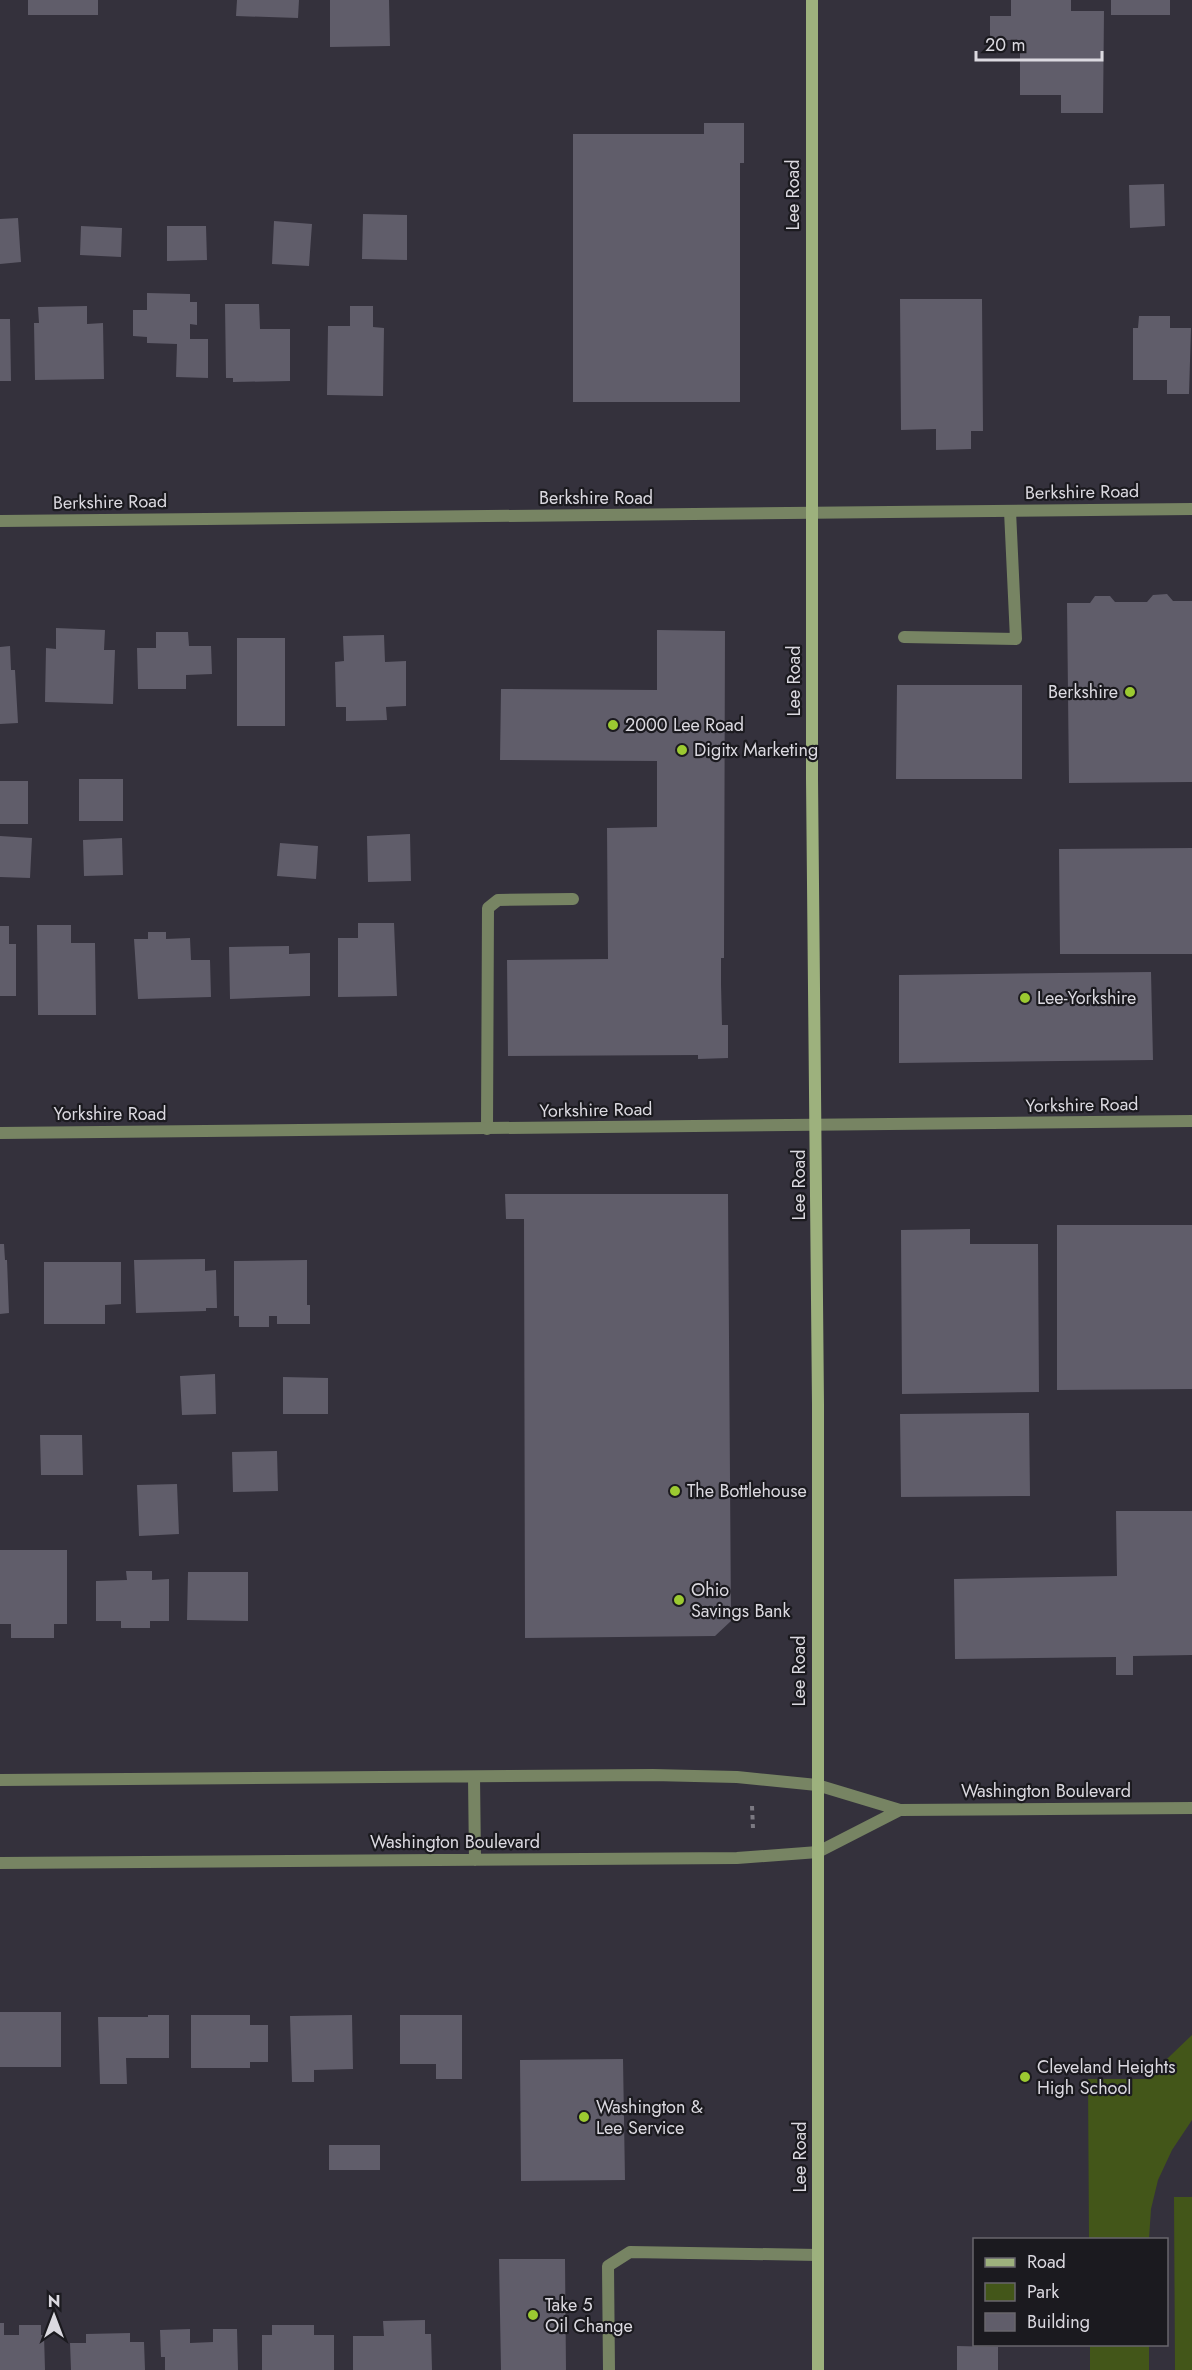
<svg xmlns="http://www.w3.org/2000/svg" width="1192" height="2370" font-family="Jost,sans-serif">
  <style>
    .green { fill: #435619 }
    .building { fill: #605d6a }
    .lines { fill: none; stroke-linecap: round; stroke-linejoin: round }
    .path { stroke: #7b7982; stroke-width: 4; stroke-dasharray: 4.5 4.5; stroke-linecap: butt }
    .service { stroke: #778463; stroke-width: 12 }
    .minor { stroke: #778463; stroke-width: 12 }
    .secondary { stroke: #9db17d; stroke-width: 12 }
    .poi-dot { fill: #9cca31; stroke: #1b1a1f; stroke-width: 2 }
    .labels { text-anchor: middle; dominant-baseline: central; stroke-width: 4.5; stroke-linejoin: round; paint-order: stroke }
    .street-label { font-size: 18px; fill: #dbd9e0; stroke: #1b1a1f }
    .poi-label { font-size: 18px; fill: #dbd9e0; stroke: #1b1a1f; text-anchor: start }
  </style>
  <rect width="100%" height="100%" fill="#34313c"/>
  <!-- green -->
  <path class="green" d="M1192 2035V2120L1172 2150 1158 2180 1151 2209 1149 2239H1089L1088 2079H1146Z
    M1174 2197H1192V2370H1175Z
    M1090 2345H1149V2370H1090Z"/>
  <!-- building -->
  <path class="building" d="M28 0H98V15H28Z
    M237 0H299L298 18 236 16Z
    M330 0H389L390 46 330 47Z
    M1011 0H1071V11H1104L1103 113H1061V95H1020V40H990V16H1011Z
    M1111 0H1170V15H1111Z
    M704 123H744V163H740V402H573V134H704Z
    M1164 184 1165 226 1130 228 1129 185Z
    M363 214 407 215V260L362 259Z
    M18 218 21 262 0 264V219Z
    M274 221 312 224 309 266 272 264Z
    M81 226 122 228 121 257 80 255Z
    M167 226H206L207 260 167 261Z
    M147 293 190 294V302H197V325L190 324V339H208V378L176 377 177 344 147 343V337L133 336V310H147Z
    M900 299H982L983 431H971V449L936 450V429L901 430Z
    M225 304H259L260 329H290V381L233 382V378H226Z
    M87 306V324L103 323 104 379 35 380 34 323H39L38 307Z
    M350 306H373V327L384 328 383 396 327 395 328 326H350Z
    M1139 316H1170V328H1191L1189 394H1167V380H1133V328H1138Z
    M0 319H10L11 381H0Z
    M1167 594 1173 601H1192V782L1069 783 1067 603H1090L1095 596H1110L1115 602H1147L1153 595Z
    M56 628 105 630 104 650H115L113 704 45 702 46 648 56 649Z
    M657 630 725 631 724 958H721V984L722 1025H728V1058L698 1059V1055L508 1056 507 960 608 959 607 828 657 827V761L500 760 501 689 657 690Z
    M156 632H188L189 646H211L212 674 186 675V689H138L137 648H156Z
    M384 635 385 662 406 661V706L386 707 387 720 346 721V707H336L335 662 344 661 343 636Z
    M237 638H285V726H237Z
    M10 646 11 670H15L18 723 0 724V647Z
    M897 685H1022V779H896Z
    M79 779H123V821H79Z
    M0 781H28V824H0Z
    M410 834 411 881 368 882 367 836Z
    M0 836 32 838 30 878 0 877Z
    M122 838 123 875 84 876 83 840Z
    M280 843 318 846 316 879 277 876Z
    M1192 848V954H1060L1059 849Z
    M358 923H394L397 996 338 997V938H358Z
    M37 925H71V943H95L96 1015H38Z
    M0 926H9V944H16V996H0Z
    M148 932H166V939L190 938 191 960H210L211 997 138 999 134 939H148Z
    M289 946V954L310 953V996L230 999 229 947Z
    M1151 972 1153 1060 899 1063V975Z
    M505 1194H728L731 1621 715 1636 525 1638 524 1219H506Z
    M1057 1225H1192V1389L1057 1390Z
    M970 1229V1244H1038L1039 1392 902 1394 901 1230Z
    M0 1244H4L5 1260H7L9 1313 0 1314Z
    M205 1259V1271L216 1270 217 1308H206V1311L136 1313 134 1260Z
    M307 1260V1305H310V1324H277V1316H269V1327H239V1316H234V1261Z
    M44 1262H121V1304L105 1305V1324H44Z
    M215 1374 216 1414 182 1415 180 1376Z
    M283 1377 328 1378V1414H283Z
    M1029 1413 1030 1496 901 1497 900 1414Z
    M40 1435H82L83 1475H41Z
    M277 1451 278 1491 233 1492 232 1452Z
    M177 1484 179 1534 139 1536 137 1485Z
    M1116 1511H1192V1655L1133 1656V1675H1116V1657L955 1659 954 1579 1117 1576Z
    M0 1550H67V1624H54V1638H11V1624H0Z
    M126 1571H152V1580L169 1579V1621H150V1628H121V1621H96V1581L127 1580Z
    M188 1572H248V1621L187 1620Z
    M0 2012H61V2067H0Z
    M148 2015H169V2058H126L127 2084H100L98 2017H148Z
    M191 2015H250V2025H268V2062H250V2068H191Z
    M352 2015 353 2069 314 2070V2082H292L290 2016Z
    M400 2015H462V2079H436V2064H400Z
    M623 2059 625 2180 521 2181 520 2060Z
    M329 2145H380V2170H329Z
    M499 2259H565L566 2370H501Z
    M425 2320V2334H431L432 2370H353V2336H384L383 2321Z
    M0 2323H4V2335H19V2325H41V2335H44L45 2370H0Z
    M272 2325H314V2335H334V2370H262V2335H272Z
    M190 2329V2343L213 2342V2329H237L238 2370H165V2357H161L160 2330Z
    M130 2333V2342H144L145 2370H71L70 2343H86V2334Z
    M957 2346 998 2347V2370H957Z"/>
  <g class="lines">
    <!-- path -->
    <path class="path" d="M752 1806 753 1828"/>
    <!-- service -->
    <path class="service" d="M904 637 1016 639 1010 511
      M487 1129 488 908 498 900 573 899
      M609 2370 608 2266 630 2252 818 2255"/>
    <!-- minor -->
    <path class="minor" d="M0 521 1192 509
      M0 1133 1192 1121
      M474 1777 475 1860
      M0 1780 653 1775 737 1777 817 1785 900 1810 1192 1808
      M0 1863 737 1858 818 1852 900 1810"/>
    <!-- secondary -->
    <path class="secondary" d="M812 0V779L818 1404V2370"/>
  </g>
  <!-- markers -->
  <g class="poi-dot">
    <circle cx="1130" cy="692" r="6"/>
    <circle cx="613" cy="725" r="6"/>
    <circle cx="682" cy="750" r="6"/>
    <circle cx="1025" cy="998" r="6"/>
    <circle cx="675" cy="1491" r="6"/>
    <circle cx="679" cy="1600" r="6"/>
    <circle cx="1025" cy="2077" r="6"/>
    <circle cx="584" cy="2117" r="6"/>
    <circle cx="533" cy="2315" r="6"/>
  </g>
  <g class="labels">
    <!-- street labels -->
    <g class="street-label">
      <text transform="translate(793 195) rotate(-90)">Lee Road</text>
      <text transform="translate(1082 492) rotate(-1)">Berkshire Road</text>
      <text x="596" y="498">Berkshire Road</text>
      <text transform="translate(110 502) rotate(-1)">Berkshire Road</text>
      <text transform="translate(794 681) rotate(-90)">Lee Road</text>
      <text transform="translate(1082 1105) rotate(-1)">Yorkshire Road</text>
      <text transform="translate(596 1110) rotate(-1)">Yorkshire Road</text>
      <text x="110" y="1114">Yorkshire Road</text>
      <text transform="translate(799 1185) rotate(-90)">Lee Road</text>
      <text transform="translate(799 1671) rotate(-90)">Lee Road</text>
      <text x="1046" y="1791">Washington Boulevard</text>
      <text x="455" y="1842">Washington Boulevard</text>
      <text transform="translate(800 2157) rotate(-90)">Lee Road</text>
    </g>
    <!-- poi labels -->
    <g class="poi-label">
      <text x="1118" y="692" text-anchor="end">Berkshire</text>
      <text x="625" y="725">2000 Lee Road</text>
      <text x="694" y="750">Digitx Marketing</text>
      <text x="1037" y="998">Lee-Yorkshire</text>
      <text x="687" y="1491">The Bottlehouse</text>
      <text x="691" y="1590">Ohio<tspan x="691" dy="21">Savings Bank</tspan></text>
      <text x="1037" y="2067">Cleveland Heights<tspan x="1037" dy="21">High School</tspan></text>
      <text x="596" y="2107">Washington &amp;<tspan x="596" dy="21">Lee Service</tspan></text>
      <text x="545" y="2305">Take 5<tspan x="545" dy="21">Oil Change</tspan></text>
    </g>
  </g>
  <!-- legend -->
  <rect x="973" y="2238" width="195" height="108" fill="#1b1a1f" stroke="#68666c" stroke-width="1.5"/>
  <rect x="985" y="2258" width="30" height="9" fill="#9db17d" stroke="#68666c" stroke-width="1.5"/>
  <text x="1027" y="2268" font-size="18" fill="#dbd9e0">Road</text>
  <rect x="985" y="2283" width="30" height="18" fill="#435619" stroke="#68666c" stroke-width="1.5"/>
  <text x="1027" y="2298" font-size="18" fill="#dbd9e0">Park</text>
  <rect x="985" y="2313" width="30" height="18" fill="#605d6a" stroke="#68666c" stroke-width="1.5"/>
  <text x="1027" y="2328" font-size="18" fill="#dbd9e0">Building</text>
  <!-- north arrow -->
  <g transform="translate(54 2316)" stroke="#1b1a1f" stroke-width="4.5" paint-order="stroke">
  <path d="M0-4.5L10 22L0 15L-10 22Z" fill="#dbd9e0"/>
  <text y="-9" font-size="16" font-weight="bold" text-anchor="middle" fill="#dbd9e0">N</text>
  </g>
  <!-- scale -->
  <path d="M976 51v9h126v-9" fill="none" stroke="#dbd9e0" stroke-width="3"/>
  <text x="985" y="51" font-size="18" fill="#dbd9e0" stroke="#1b1a1f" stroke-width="4.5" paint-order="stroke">20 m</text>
</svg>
